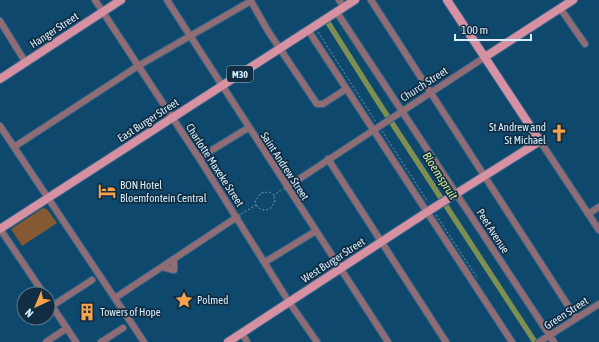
<svg xmlns="http://www.w3.org/2000/svg" width="599" height="342" font-family="'Asap Condensed',sans-serif">
  <style>
    .green { fill: #855a33 }
    .lines { fill: none; stroke-linecap: round; stroke-linejoin: round }
    .canal { stroke: #7d8f51; stroke-width: 5.5 }
    .minor-casing { stroke: #336687; stroke-width: 8 }
    .major-casing { stroke: #336687; stroke-width: 10 }
    .path { stroke: #7198b3; stroke-width: 1; stroke-dasharray: 2 2; stroke-linecap: butt }
    .minor { stroke: #906c75; stroke-width: 6 }
    .major { stroke: #d891a3; stroke-width: 8 }
    .labels { text-anchor: middle; dominant-baseline: central; stroke-width: 3.5; stroke-linejoin: round; paint-order: stroke }
    .shield { fill: #102d42; stroke: #9bb3c4; stroke-width: 1 }
    .shield-label { font-size: 10px; font-weight: bold; fill: #d7ecfc }
    .street-label { font-size: 11px; fill: #d7ecfc; stroke: #102d42 }
    .poi-label { font-size: 11px; fill: #d7ecfc; stroke: #102d42; text-anchor: start }
    .water-label { font-size: 12px; font-style: italic; fill: #cee98f; stroke: #102d42 }
  </style>
  <rect width="100%" height="100%" fill="#0f486d"/>
  <!-- green -->
  <path class="green" d="M43 208 47 209 57 223 22 246 11 229Z"/>
  <g class="lines">
    <!-- canal -->
    <path class="canal" d="M327 21 375 97 535 342"/>
    <!-- minor casing -->
    <g class="minor-casing">
      <path id="minor" d="M95 0 199 158 289 302 317 342
        M167 0 388 342
        M339 0 344 7
        M371 0 576 318
        M560 8 585 44
        M336 11 554 342
        M0 21 26 63
        M308 30 512 342
        M0 126 144 342
        M540 141 599 230
        M14 147 138 66 251 1 268 31 317 104H323L346 89
        M199 158 248 128
        M328 159 446 342
        M287 187 485 57
        M588 214 599 207
        M0 229 44 294
        M265 262 316 231
        M162 267 174 270V260
        M115 298 237 217
        M48 300 76 342
        M52 306 92 280
        M242 333 247 342
        M46 342 67 328
        M101 342 123 328
        M539 342 599 304"/>
    </g>
    <!-- major casing -->
    <g class="major-casing">
      <path id="major" d="M485 57 573 0
        M0 79 121 0
        M0 229 355 0
        M228 342 427 212 540 141 447 0"/>
    </g>
    <!-- path -->
    <path class="path" d="M318 32 376 122
      M382 131 428 202
      M256 205C260 210 263 211 270 209L275 201 274 196
      M241 214 256 205 255 201 261 193 269 192 274 195 283 189
      M436 215 478 279"/>
    <!-- minor -->
    <use href="#minor" class="minor"/>
    <!-- major -->
    <use href="#major" class="major"/>
  </g>
  <!-- icons -->
  <defs>
    <g id="church-bare" transform="scale(1.38)"><path d="M-1.2-6h2.4v3.5h3.3v2.4h-3.3V6h-2.4V-.1h-3.3v-2.4h3.3Z" fill="#f8a14a" stroke="#102d42" stroke-width="2.5" paint-order="stroke"/></g>
    <g id="hotel-bare" transform="scale(1.38)"><path d="M-6-4.5h1.5V1H6V5H4.5V3h-9V5H-6ZM-4 0a1.8 1.8 0 1 1 3.6 0ZM.5 0V-2.5h3Q6-2.5 6 0Z" fill="#f8a14a" stroke="#102d42" stroke-width="2.5" paint-order="stroke"/></g>
    <g id="sight-bare" transform="scale(1.38)"><path d="M0-6L1.8-2.2L6-1.7L2.9 1.2L3.7 5.4L0 3.3L-3.7 5.4L-2.9 1.2L-6-1.7L-1.8-2.2Z" fill="#f8a14a" stroke="#102d42" stroke-width="2.5" paint-order="stroke"/></g>
    <g id="building-bare" transform="scale(1.38)"><path d="M-4-6H4V6H1V3H-1V6H-4ZM-2.5-4.3h1.7v1.8h-1.7ZM.8-4.3h1.7v1.8H.8ZM-2.5-1h1.7V.8h-1.7ZM.8-1h1.7V.8H.8Z" fill="#f8a14a" stroke="#102d42" stroke-width="2.5" paint-order="stroke"/></g>
  </defs>
  <g fill-rule="evenodd">
    <use href="#church-bare" x="559" y="133"/>
    <use href="#hotel-bare" x="107" y="191"/>
    <use href="#sight-bare" x="184" y="300"/>
    <use href="#building-bare" x="87" y="312"/>
  </g>
  <g class="labels">
    <!-- shield labels -->
    <rect class="shield" x="227" y="66" width="26" height="16" rx="3"/>
    <g class="shield-label">
      <text x="240" y="74">M30</text>
    </g>
    <!-- street labels -->
    <g class="street-label">
      <text transform="translate(54 30) rotate(-33)">Hanger Street</text>
      <text transform="translate(424 84) rotate(-33)">Church Street</text>
      <text transform="translate(148 120) rotate(-33)">East Burger Street</text>
      <text transform="translate(215 165) rotate(57)">Charlotte Maxeke Street</text>
      <text transform="translate(285 166) rotate(57)">Saint Andrew Street</text>
      <text transform="translate(493 231) rotate(57)">Peet Avenue</text>
      <text transform="translate(333 260) rotate(-33)">West Burger Street</text>
      <text transform="translate(566 313) rotate(-33)">Green Street</text>
    </g>
    <!-- poi labels -->
    <g class="poi-label">
      <text x="546" y="127" text-anchor="end">St Andrew and<tspan x="546" dy="13">St Michael</tspan></text>
      <text x="120" y="185">BON Hotel<tspan x="120" dy="13">Bloemfontein Central</tspan></text>
      <text x="197" y="300">Polmed</text>
      <text x="100" y="312">Towers of Hope</text>
    </g>
    <!-- water labels -->
    <g class="water-label">
      <text transform="translate(440 176) rotate(57)">Bloemspruit</text>
    </g>
  </g>
  <!-- north arrow -->
  <g transform="translate(36 306) rotate(224)"><circle r="19" fill="#102d42" stroke="#60798c"/>
  <path d="M0-3L7 15L0 10L-7 15Z" fill="#f8a14a"/>
  <text y="-6" font-size="11" font-weight="bold" text-anchor="middle" fill="#d7ecfc">N</text>
  </g>
  <!-- scale -->
  <path d="M455 34v6h76v-6" fill="none" stroke="#d7ecfc" stroke-width="2"/>
  <text x="461" y="34" font-size="12" fill="#d7ecfc" stroke="#102d42" stroke-width="3" paint-order="stroke">100 m</text>
</svg>
